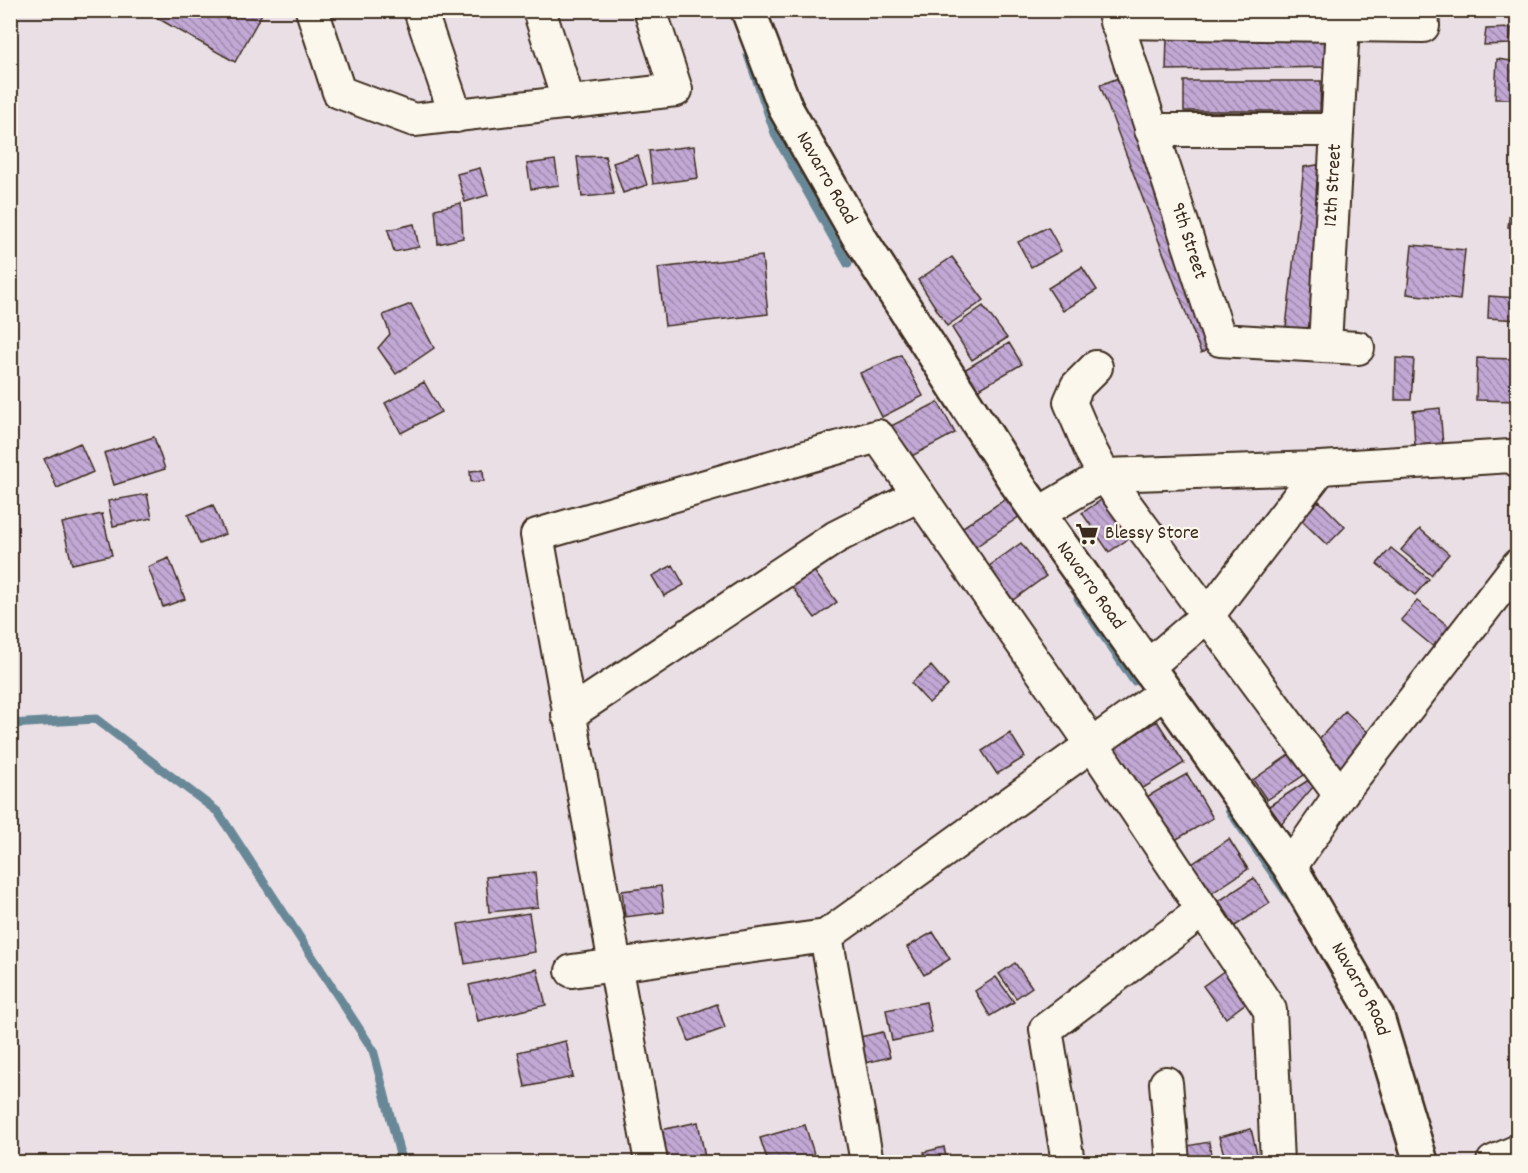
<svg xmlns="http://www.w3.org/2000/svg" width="1528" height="1173" font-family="Dekko,sans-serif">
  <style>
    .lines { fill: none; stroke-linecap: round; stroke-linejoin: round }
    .stream { stroke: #698897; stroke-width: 9 }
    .building { fill: url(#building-back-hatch); stroke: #3b2a1e; stroke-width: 1.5 }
    .minor-casing { stroke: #3b2a1e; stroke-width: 36 }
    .tertiary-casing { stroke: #3b2a1e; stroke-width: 38 }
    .minor { stroke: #fbf7ec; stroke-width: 32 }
    .tertiary { stroke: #fbf7ec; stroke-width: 33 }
    .labels { text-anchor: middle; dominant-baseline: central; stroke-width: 4.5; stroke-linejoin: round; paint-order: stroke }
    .street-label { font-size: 20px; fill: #3b2a1e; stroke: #fbf7ec }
    .poi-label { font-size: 20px; fill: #3b2a1e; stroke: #fbf7ec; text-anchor: start }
  </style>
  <defs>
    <pattern id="building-back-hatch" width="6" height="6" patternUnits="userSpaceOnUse" patternTransform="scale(1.5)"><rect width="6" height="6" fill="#c2a8d5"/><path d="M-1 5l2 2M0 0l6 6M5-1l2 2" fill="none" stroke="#9f89ac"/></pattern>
  </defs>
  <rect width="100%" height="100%" fill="#eadfe5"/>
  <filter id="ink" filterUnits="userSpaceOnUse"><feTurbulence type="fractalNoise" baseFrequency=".0167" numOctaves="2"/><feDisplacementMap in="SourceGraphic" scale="12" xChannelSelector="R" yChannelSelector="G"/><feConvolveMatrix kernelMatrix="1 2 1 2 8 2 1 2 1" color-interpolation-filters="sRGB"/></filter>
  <g filter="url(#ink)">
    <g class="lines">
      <!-- stream -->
      <path class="stream" d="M748 55 776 136 848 264
        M1078 598 1134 681
        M10 724 96 719 218 812 373 1050 402 1162
        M1229 810 1288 895"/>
    </g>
    <!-- building -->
    <path class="building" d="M143 10H264L235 62Z
      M1511 28 1510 44 1484 45 1486 29Z
      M1167 36 1334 38 1332 67 1166 70Z
      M1497 59 1518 62V99H1495Z
      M1126 75 1217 345 1201 353 1100 85Z
      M1184 81H1321L1320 111H1184Z
      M694 146 698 178 653 184 649 151Z
      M638 155 647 185 623 193 613 163Z
      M605 156 614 194 582 197 577 157Z
      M555 160 559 185 531 189 527 164Z
      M1331 163 1314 333 1286 327 1304 167Z
      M480 168 488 195 465 202 457 174Z
      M1513 189H1518V228L1508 227Z
      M461 203 463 238 438 244 435 209Z
      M414 224 419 247 394 252 388 230Z
      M1048 227 1061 251 1031 267 1018 242Z
      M1412 245 1465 250 1460 300 1407 294Z
      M762 256 768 314 665 326 658 268Z
      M952 257 984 300 947 326 918 280Z
      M1082 267 1097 290 1063 311 1048 288Z
      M1489 296 1518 298V320L1488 318Z
      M411 304 434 348 396 374 378 348 390 334 383 315Z
      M983 306 1007 338 972 360 952 328Z
      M1009 343 1022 364 976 391 964 370Z
      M901 355 923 396 882 417 860 373Z
      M1396 358 1414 359 1411 400H1395Z
      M1477 358 1518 359V401L1476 400Z
      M424 382 441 412 401 433 385 403Z
      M938 402 955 433 908 458 891 426Z
      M1440 408 1443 446 1415 447 1413 411Z
      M154 437 165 469 114 485 104 453Z
      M80 443 93 472 57 488 44 459Z
      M483 470 484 481 471 482 470 471Z
      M1113 492 1140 531 1109 552 1082 513Z
      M147 494 152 518 113 526 108 501Z
      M1007 498 1020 516 974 548 960 529Z
      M1319 501 1345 527 1327 545 1300 519Z
      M213 505 225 534 200 544 188 515Z
      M102 514 112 555 72 564 62 523Z
      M1420 529 1449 554 1431 575 1401 550Z
      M1021 543 1046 576 1013 600 988 567Z
      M1391 548 1429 579 1415 595 1377 564Z
      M169 558 185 599 163 607 148 567Z
      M673 565 684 585 664 596 652 576Z
      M811 567 837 602 815 618 789 583Z
      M1417 601 1451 628 1435 648 1401 620Z
      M931 666 948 686 929 703 911 683Z
      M1345 711 1372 736 1341 769 1314 744Z
      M1157 721 1184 763 1140 790 1113 748Z
      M1010 733 1025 757 997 774 982 751Z
      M1293 752 1307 773 1267 800 1253 780Z
      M1187 774 1213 818 1170 843 1143 799Z
      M1307 781 1314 786 1278 828 1263 810Z
      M1229 839 1248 869 1212 893 1192 864Z
      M535 872 538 907 489 912 486 877Z
      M1254 878 1270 903 1235 926 1219 901Z
      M661 886 664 912 625 917 622 891Z
      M529 913 535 952 465 964 458 924Z
      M933 932 950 959 924 975 907 947Z
      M1015 963 1032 987 1016 998 999 974Z
      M1228 968 1251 999 1226 1018 1203 986Z
      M537 969 546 1005 478 1021 469 985Z
      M996 977 1014 1002 990 1016 975 991Z
      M926 1002 932 1033 892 1041 886 1010Z
      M717 1004 725 1028 689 1041 680 1018Z
      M883 1032 890 1057 861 1064 855 1038Z
      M566 1041 573 1077 525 1087 518 1052Z
      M698 1122 705 1157 662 1162 656 1131Z
      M805 1125 815 1157 795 1162H768L760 1138Z
      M1251 1129 1258 1158 1226 1162 1219 1137Z
      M1209 1142 1212 1162H1184L1181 1147Z
      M944 1147 947 1162H926L924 1152Z"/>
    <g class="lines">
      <!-- minor casing -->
      <g class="minor-casing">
        <g id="minor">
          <path d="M312 10 339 92 414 120 676 90 650 10"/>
          <path d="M420 10 456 116"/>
          <path d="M539 10 569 103"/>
          <path id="s1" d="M1113 10 1220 340 1358 348"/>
          <path d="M1116 22 1423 26 1422 10"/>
          <path d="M1151 130H1337"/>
          <path id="s2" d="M1325 344 1343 25"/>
          <path d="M1104 475 1321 468 1511 456 1518 461"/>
          <path d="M1104 475 1340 795"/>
          <path d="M1038 514 1104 475 1091 451 1070 402 1077 386 1096 367"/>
          <path d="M1147 667 1209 614 1321 468"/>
          <path d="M568 715 836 537 919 495"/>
          <path d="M1290 867 1340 795 1518 565"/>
          <path d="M826 936 867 1162"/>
          <path d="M572 971 826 936 1165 692"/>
          <path d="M1166 1083 1173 1162"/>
          <path d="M651 1162 537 535 878 436 1092 744 1270 1010 1277 1162"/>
          <path d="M1068 1162 1046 1029 1203 910"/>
          <path d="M1493 1162 1518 1151"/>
        </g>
      </g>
      <!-- tertiary casing -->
      <g class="tertiary-casing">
        <g id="tertiary">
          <path id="s3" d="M748 10 786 109 859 237 1018 485 1290 867 1377 1017 1421 1162"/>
        </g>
      </g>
      <!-- minor -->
      <use href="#minor" class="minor"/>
      <!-- tertiary -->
      <use href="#tertiary" class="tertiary"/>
    </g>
  </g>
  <!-- icons -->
  <defs>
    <g id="supermarket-bare" transform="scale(1.8)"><path d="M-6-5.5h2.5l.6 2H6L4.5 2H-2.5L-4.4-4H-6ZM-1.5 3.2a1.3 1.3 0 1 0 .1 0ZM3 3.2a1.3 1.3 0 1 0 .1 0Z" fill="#3b2a1e" stroke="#fbf7ec" stroke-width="2.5" paint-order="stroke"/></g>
  </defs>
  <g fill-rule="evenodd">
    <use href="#supermarket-bare" x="1087" y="534"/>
  </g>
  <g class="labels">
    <!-- street labels -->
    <g class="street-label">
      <text stroke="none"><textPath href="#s3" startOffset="186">Navarro Road</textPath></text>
      <text stroke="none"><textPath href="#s2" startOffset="159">12th Street</textPath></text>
      <text stroke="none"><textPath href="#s1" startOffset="243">9th Street</textPath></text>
      <text stroke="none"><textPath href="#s3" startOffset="672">Navarro Road</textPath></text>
      <text stroke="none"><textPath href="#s3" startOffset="1158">Navarro Road</textPath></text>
    </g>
    <!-- poi labels -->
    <g class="poi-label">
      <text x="1105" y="534">Blessy Store</text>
    </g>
  </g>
  <!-- margin -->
  <rect width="1528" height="1173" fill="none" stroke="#fbf7ec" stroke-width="36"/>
  <rect x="18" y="18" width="1492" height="1137" fill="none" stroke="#3b2a1e" stroke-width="2" filter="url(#ink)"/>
</svg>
